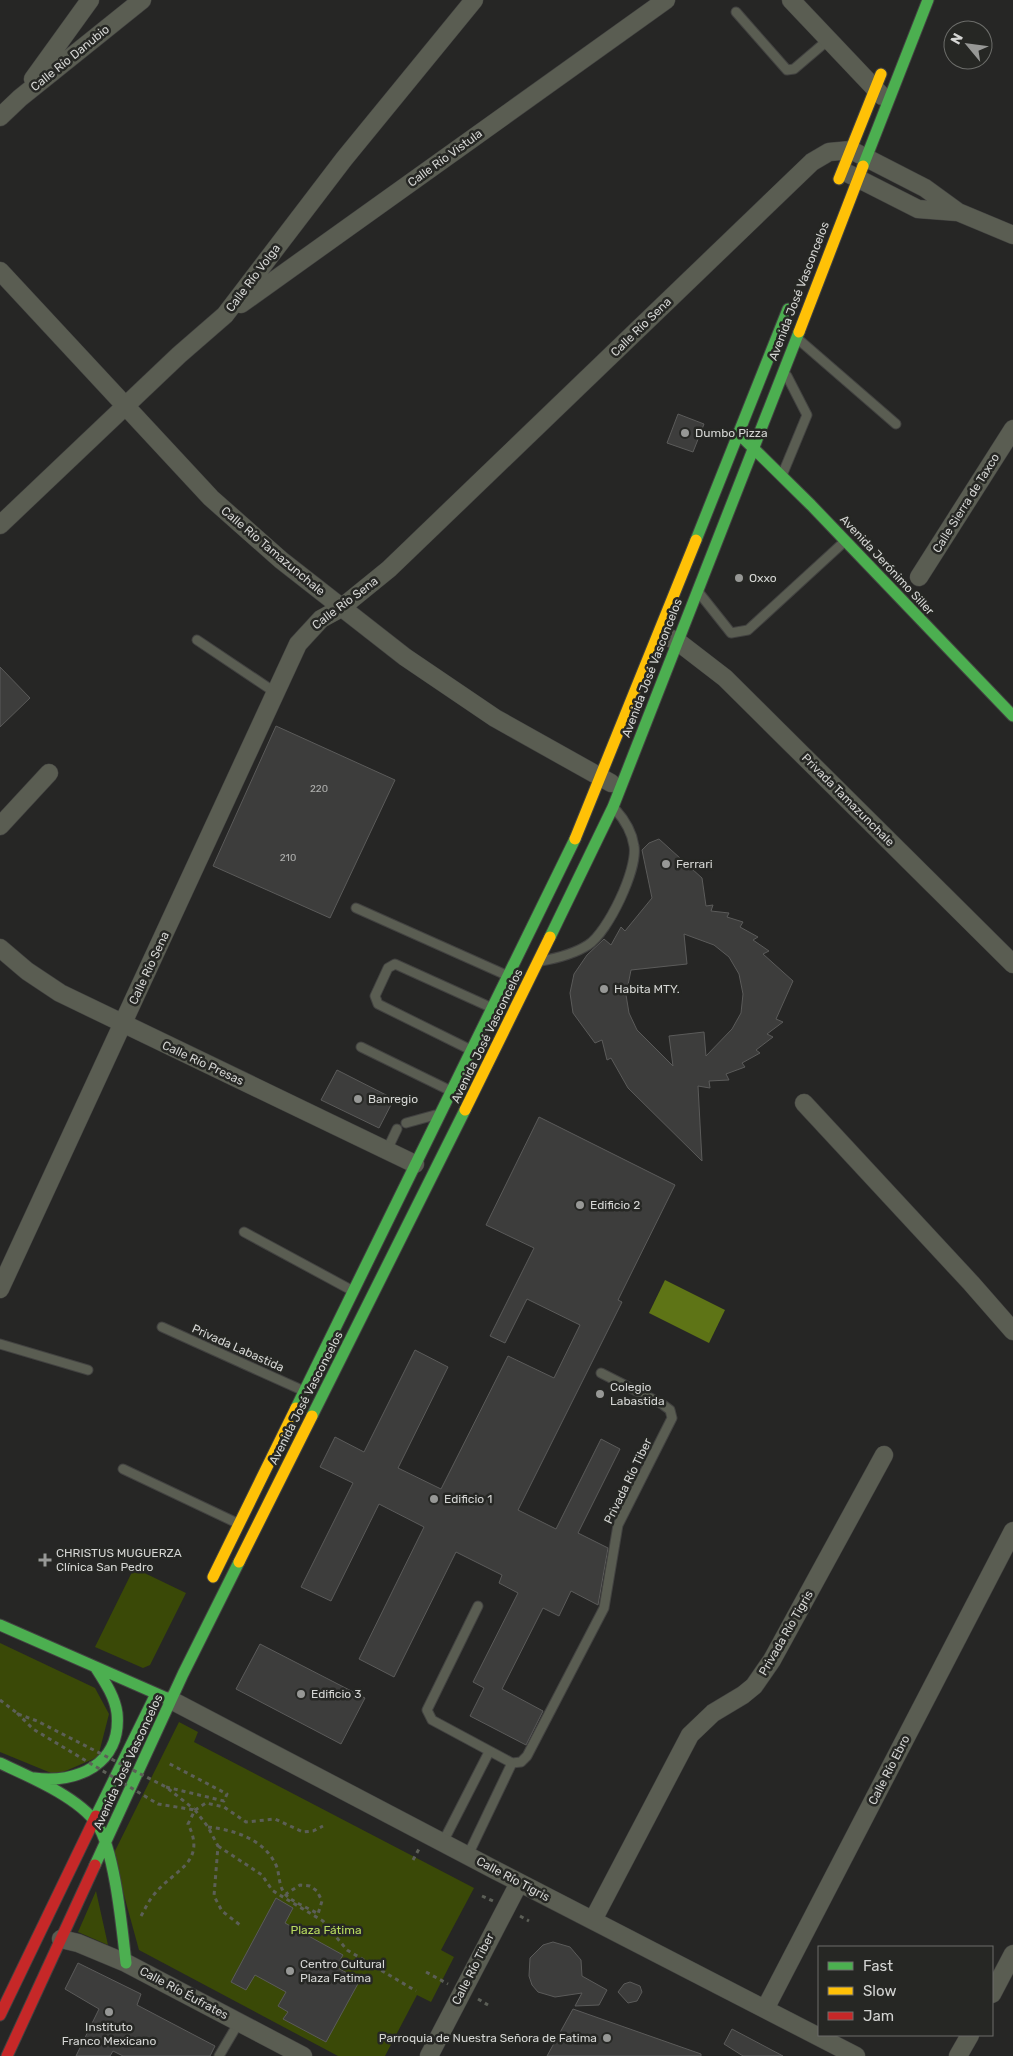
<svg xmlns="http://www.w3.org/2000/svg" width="1013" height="2056" font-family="Rubik,sans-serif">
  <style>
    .green { fill: #3a4907 }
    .water { fill: #5e7416 }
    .building { fill: #3d3d3c; stroke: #5b5b5a; fill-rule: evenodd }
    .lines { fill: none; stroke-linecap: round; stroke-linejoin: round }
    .lane-casing { stroke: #424241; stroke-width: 11 }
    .street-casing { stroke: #424241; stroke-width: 19 }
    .fast-casing { stroke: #424241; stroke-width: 13 }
    .slow-casing { stroke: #424241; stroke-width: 13 }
    .jam-casing { stroke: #424241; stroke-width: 13 }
    .path { stroke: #5c5f57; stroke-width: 3; stroke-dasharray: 4 4; stroke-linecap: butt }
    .lane { stroke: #5a5d52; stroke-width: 9 }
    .street { stroke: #5a5d52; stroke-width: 18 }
    .fast { stroke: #4caf50; stroke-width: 11 }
    .slow { stroke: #ffc107; stroke-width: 11 }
    .jam { stroke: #c62828; stroke-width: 11 }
    .path-bridge { stroke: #5c5f57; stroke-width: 3; stroke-dasharray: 4 4; stroke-linecap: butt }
    .poi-dot { fill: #979896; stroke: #262724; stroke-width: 2 }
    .labels { text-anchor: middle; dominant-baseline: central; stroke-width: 5; stroke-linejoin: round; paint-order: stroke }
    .number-label { font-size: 10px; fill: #aeafad }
    .street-label { font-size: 12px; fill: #d4d5d3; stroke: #262724 }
    .poi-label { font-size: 12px; fill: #d4d5d3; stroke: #262724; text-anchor: start }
    .park-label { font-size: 12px; fill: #b8db5f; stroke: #262724 }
  </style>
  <rect width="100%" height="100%" fill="#262625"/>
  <!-- green -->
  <path class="green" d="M134 1568 186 1593 150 1665 143 1668 95 1647Z
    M0 1643 95 1688 109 1714 98 1757 56 1775 0 1752Z
    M179 1722 198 1732 194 1742 474 1888 441 1950 454 1957 431 2002 417 1995 385 2056H338L139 1950 113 1855Z
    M96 1891 108 1945 78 1932Z"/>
  <!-- water -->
  <path class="water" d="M665 1280 725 1310 709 1343 649 1313Z"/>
  <!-- building -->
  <path class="building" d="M678 414 704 424 693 452 667 443Z
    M0 667 30 698 0 727Z
    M276 726 395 780 330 918 213 866Z
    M659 839 702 878 706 906 713 905 711 911 729 913 727 917 743 922 740 927 758 937 753 940 769 951 763 954 793 981 776 1019 783 1022 767 1034 773 1037 756 1050 760 1053 742 1063 745 1067 726 1074 729 1080 709 1081 710 1088 698 1086 702 1161 628 1088 611 1058 607 1060 602 1040 595 1043 573 1013 570 993 574 974 587 955 604 939 611 945 621 927 625 931 652 898 642 850 649 843ZM684 934 714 945 729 957 739 974 743 994 741 1013 732 1029 706 1056 704 1032 669 1036 673 1066 637 1030 629 1013 626 995 631 970 687 964Z
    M337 1070 394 1099 379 1128 321 1100Z
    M539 1117 675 1185 618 1300 622 1302 518 1510 556 1529 601 1439 620 1449 578 1533 608 1548 598 1605 571 1591 559 1616 543 1608 502 1689 543 1711 526 1745 470 1716 484 1688 473 1682 518 1593 499 1583 502 1575 456 1552 394 1677 359 1659 424 1527 379 1504 331 1601 301 1587 353 1483 320 1467 335 1437 364 1452 415 1350 448 1367 398 1468 441 1489 508 1356 554 1378 580 1325 527 1299 505 1343 490 1336 534 1248 486 1225Z
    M260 1644 365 1698 341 1744 236 1689Z
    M276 1898 293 1908 285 1923 343 1955 336 1967 360 1980 326 2042 283 2019 288 2012 278 2006 286 1992 255 1975 246 1990 231 1982Z
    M553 1942 570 1947 581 1960 582 1976 607 1990 599 2005 575 2006 582 1993 555 1997 538 1992 532 1985 529 1976 530 1958 543 1945Z
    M78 1963 141 1994 137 2005 215 2046 210 2056H123L113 2051 110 2056H76L99 2009 65 1989Z
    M630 1982 640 1986 642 1992 637 2001 628 2003 618 1992 624 1984Z
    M573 2009 701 2054V2056H547Z
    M732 2029 783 2056H743L724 2044Z"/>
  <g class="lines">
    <!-- lane casing -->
    <g class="lane-casing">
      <path id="lane" d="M736 12 787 70 794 69 828 40
        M798 339 896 424
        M783 473 807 415 787 376
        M700 594 731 633 748 630 844 542
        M197 640 276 693
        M356 908 506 975
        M541 961C558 958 574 954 588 945 608 932 638 869 634 846 632 832 624 819 615 809
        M361 1047 451 1091
        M471 1050 378 1004 375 996 388 968 395 964 490 1007
        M406 1123 435 1115
        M387 1150 397 1129
        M244 1232 353 1291
        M162 1327 304 1391
        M0 1344 88 1370
        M123 1469 237 1523
        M478 1606 427 1710 432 1720 512 1763 521 1762 527 1756 604 1608 618 1525 672 1418 670 1410 662 1404 601 1373
        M443 1842 489 1752
        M468 1855 512 1763
        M219 2056 239 2022"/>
    </g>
    <!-- street casing -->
    <g class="street-casing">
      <path id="street" d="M791 0 882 96
        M33 79 90 0
        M0 117 20 98 142 0
        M849 174 918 209 957 212
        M0 271 211 498 281 560 405 657 495 718 611 783
        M241 304 666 0
        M0 525 179 355 225 315 344 159 474 0
        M919 577 1013 429
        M667 637 677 641 725 678 1013 964
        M0 826 49 773
        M0 948 27 971 60 993 415 1164
        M804 1103 971 1283 1013 1331
        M0 1289 298 644 321 619 341 608 389 569 812 162 829 152 851 150 925 188 958 212 1013 235
        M171 1700 495 1870 856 2056
        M593 1920 690 1735 713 1713 743 1695 754 1686 772 1660 884 1455
        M61 1939 78 1943 126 1963 303 2056
        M992 1994 1013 1954
        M765 2009 1013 1531
        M429 2056 519 1883
        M958 2056 970 2035"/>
    </g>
    <!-- fast casing -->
    <g class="fast-casing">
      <path id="fast" d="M863 166 928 0
        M743 438 811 505 1013 716
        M696 540 788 309
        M550 937 613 807 799 332
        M296 1408 575 839
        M312 1416 465 1110
        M0 1625 171 1700
        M0 1763C30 1777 78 1797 97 1824 115 1851 122 1929 126 1963
        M34 1778C77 1784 122 1764 117 1713 115 1697 105 1682 96 1668
        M96 1816 154 1698
        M95 1865 183 1674 239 1562"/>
    </g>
    <!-- slow casing -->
    <g class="slow-casing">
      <path id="slow" d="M839 179 881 74
        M799 332 863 166
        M575 839 696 540
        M465 1110 550 937
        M239 1562 312 1416
        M213 1577 296 1408"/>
    </g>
    <!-- jam casing -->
    <g class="jam-casing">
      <path id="jam" d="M0 2015 96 1816
        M7 2056 95 1865"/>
    </g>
    <!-- path -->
    <path class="path" d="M0 1700 17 1713
      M166 1787 224 1801 227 1794 168 1763
      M195 1810 208 1827 218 1846 214 1896 222 1911 240 1925
      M208 1827C234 1830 264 1839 276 1865 280 1874 278 1885 285 1894 292 1902 309 1908 318 1914L322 1901 317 1891 310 1886 300 1885 286 1894
      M218 1846 262 1875 272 1890 278 1894 323 1921 347 1950 416 1991
      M413 1860 420 1847
      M482 1896 493 1901
      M141 1916C145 1909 148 1902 153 1896 172 1870 208 1864 188 1824L195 1810 206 1803 224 1807 246 1822 275 1819 303 1832 313 1831 323 1826
      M520 1916 529 1921
      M426 1972 448 1984
      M478 1999 488 2005"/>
    <!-- lane -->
    <use href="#lane" class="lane"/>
    <!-- street -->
    <use href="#street" class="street"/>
    <!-- fast -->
    <use href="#fast" class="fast"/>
    <!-- slow -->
    <use href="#slow" class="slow"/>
    <!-- jam -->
    <use href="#jam" class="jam"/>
    <!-- path-bridge -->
    <path class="path-bridge" d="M17 1713 33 1729 158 1804 195 1810
      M18 1714 37 1721 166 1787 194 1809"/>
  </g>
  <!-- markers -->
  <g class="poi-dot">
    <circle cx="685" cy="433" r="5"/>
    <circle cx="739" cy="578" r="5"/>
    <circle cx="666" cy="864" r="5"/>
    <circle cx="604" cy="989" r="5"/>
    <circle cx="358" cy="1099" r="5"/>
    <circle cx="580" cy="1205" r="5"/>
    <circle cx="600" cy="1394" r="5"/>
    <circle cx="434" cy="1499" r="5"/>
    <path d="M42.5 1552.5h5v5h5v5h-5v5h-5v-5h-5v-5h5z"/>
    <circle cx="301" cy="1694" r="5"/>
    <circle cx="290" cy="1971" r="5"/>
    <circle cx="109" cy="2012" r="5"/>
    <circle cx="607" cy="2038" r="5"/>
  </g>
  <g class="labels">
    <!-- number labels -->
    <g class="number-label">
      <text x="319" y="789">220</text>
      <text x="288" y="858">210</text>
    </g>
    <!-- street labels -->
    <g class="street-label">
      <text transform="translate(70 58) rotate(-39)">Calle Río Danubio</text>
      <text transform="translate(445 158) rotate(-36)">Calle Río Vistula</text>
      <text transform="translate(253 278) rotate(-53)">Calle Río Volga</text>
      <text transform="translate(799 291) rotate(-69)">Avenida José Vasconcelos</text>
      <text transform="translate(641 327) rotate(-44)">Calle Río Sena</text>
      <text transform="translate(966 503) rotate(-58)">Calle Sierra de Taxco</text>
      <text transform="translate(273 551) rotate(40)">Calle Río Tamazunchale</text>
      <text transform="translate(887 565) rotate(47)">Avenida Jerónimo Siller</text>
      <text transform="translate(345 603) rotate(-37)">Calle Río Sena</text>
      <text transform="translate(652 668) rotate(-69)">Avenida José Vasconcelos</text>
      <text transform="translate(848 800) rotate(45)">Privada Tamazunchale</text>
      <text transform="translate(149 968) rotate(-65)">Calle Río Sena</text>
      <text transform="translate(487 1036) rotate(-64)">Avenida José Vasconcelos</text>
      <text transform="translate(203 1063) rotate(25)">Calle Río Presas</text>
      <text transform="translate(238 1348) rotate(24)">Privada Labastida</text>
      <text transform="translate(306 1398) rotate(-63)">Avenida José Vasconcelos</text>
      <text transform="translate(628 1481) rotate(-64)">Privada Río Tiber</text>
      <text transform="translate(786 1633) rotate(-60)">Privada Río Tigris</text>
      <text transform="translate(128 1762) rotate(-65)">Avenida José Vasconcelos</text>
      <text transform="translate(889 1770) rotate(-63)">Calle Río Ebro</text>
      <text transform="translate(513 1879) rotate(28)">Calle Río Tigris</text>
      <text transform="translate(473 1969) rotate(-63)">Calle Río Tiber</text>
      <text transform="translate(184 1993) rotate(28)">Calle Río Éufrates</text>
    </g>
    <!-- poi labels -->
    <g class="poi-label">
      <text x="695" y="433">Dumbo Pizza</text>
      <text x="749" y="578">Oxxo</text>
      <text x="676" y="864">Ferrari</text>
      <text x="614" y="989">Habita MTY.</text>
      <text x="368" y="1099">Banregio</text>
      <text x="590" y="1205">Edificio 2</text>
      <text x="610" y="1387">Colegio<tspan x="610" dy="14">Labastida</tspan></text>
      <text x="444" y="1499">Edificio 1</text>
      <text x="56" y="1553">CHRISTUS MUGUERZA<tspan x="56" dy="14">Clínica San Pedro</tspan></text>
      <text x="311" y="1694">Edificio 3</text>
      <text x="300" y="1964">Centro Cultural<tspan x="300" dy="14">Plaza Fatima</tspan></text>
      <text x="109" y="2027" text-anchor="middle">Instituto<tspan x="109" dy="14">Franco Mexicano</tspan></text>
      <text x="597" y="2038" text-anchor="end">Parroquia de Nuestra Señora de Fatima</text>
    </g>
    <!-- park labels -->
    <g class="park-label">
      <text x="326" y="1930">Plaza Fátima</text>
    </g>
  </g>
  <!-- legend -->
  <rect x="818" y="1946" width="175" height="90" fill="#262724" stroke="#6c6d6a"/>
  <rect x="828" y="1962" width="25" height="8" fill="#4caf50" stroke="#6c6d6a"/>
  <text x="863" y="1971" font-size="15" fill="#d4d5d3">Fast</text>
  <rect x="828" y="1987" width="25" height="8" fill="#ffc107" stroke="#6c6d6a"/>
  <text x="863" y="1996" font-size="15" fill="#d4d5d3">Slow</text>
  <rect x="828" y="2012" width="25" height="8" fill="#c62828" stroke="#6c6d6a"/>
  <text x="863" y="2021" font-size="15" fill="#d4d5d3">Jam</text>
  <!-- north arrow -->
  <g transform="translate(968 45) rotate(299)"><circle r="24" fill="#262724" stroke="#6c6d6a"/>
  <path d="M0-4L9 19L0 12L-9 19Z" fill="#979896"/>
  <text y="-8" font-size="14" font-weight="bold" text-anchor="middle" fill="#d4d5d3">N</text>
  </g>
</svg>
